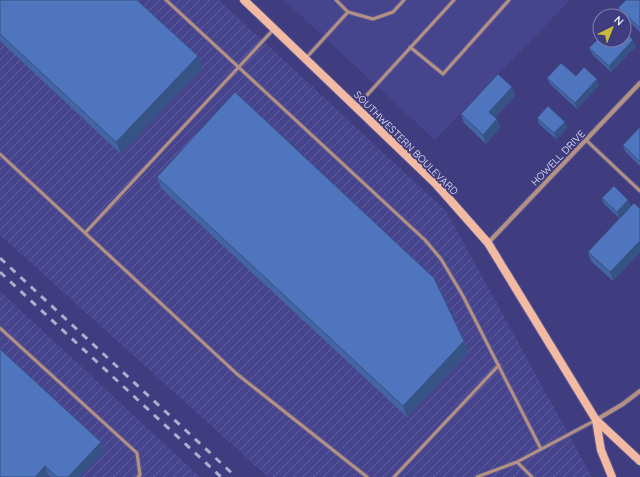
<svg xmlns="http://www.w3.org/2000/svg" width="640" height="477" font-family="Quicksand,sans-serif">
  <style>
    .built { fill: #47448e }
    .industrial { fill: url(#industrial-furrows) }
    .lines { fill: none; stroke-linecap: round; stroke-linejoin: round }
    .lane-casing { stroke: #5a5892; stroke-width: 5 }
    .street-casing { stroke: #5a5892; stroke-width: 6 }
    .secondary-casing { stroke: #5a5892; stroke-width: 10 }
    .lane { stroke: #b59183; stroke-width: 3 }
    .street { stroke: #b59183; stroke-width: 4 }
    .secondary { stroke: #f2b9a3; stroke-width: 8 }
    .rail { stroke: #adadce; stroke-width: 3; stroke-dasharray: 7 7; stroke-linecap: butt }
    .wall { fill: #4365a3 }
    .shaded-wall { fill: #375284 }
    .building { fill: #4e75bd; stroke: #375284 }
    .labels { text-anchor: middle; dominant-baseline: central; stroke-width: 4; stroke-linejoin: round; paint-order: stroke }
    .street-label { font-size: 10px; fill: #e7e8f8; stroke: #3f3d7f }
  </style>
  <defs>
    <pattern id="industrial-furrows" width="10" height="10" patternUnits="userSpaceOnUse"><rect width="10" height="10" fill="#47448e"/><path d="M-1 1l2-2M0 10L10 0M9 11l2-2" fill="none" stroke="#625f9f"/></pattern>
  </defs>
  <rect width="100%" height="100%" fill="#3f3d7f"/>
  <!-- built -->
  <path class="built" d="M284 0H570L435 140Z"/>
  <!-- industrial -->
  <path class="industrial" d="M0 0H219L446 211 592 477H268L0 235Z
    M0 291 200 477H0Z"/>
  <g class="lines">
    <!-- lane casing -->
    <g class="lane-casing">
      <path id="lane" d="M166 0 425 240 441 259 463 296 541 449
        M336 0 348 12 373 19 393 12 404 0
        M410 47 443 74 509 0
        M306 58 348 12
        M357 106 454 0
        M586 140 640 191
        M0 154 237 374 367 477
        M85 233 273 30
        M0 328 137 453 140 475 138 477
        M517 462 532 477
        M394 477 499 365
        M477 477 517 462 594 421"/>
    </g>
    <!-- street casing -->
    <g class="street-casing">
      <path id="street" d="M488 243 640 83
        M596 420 623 404 640 391"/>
    </g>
    <!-- secondary casing -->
    <g class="secondary-casing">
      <path id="secondary" d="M244 0 435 183 488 243 596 420 640 461
        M596 420 601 450 612 477"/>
    </g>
    <!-- lane -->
    <use href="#lane" class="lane"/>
    <!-- street -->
    <use href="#street" class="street"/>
    <!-- secondary -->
    <use href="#secondary" class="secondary"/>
    <!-- rail -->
    <path class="rail" d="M0 258 236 477
      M0 272 221 477"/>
  </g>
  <!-- wall -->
  <path class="wall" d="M0 0 198 56 202 68 121 154 0 41Z
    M640 0V32L624 17V16H623L620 14 618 8Z
    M636 46 611 72 592 54 589 48Z
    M576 76 597 79 599 85 577 109 550 84 547 78Z
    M512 87 515 96 495 118 497 119 500 128 486 144 464 123 461 114Z
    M537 118 565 122 567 128 556 139 539 124Z
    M640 127V166L625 151 623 145Z
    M157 177 464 341 468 353 407 417 161 188Z
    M602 198 628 200 630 206 619 218 604 204Z
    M634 203 613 281 591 261 588 252Z
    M101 442 104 451 80 477H51L48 475 0 477Z"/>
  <!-- shaded-wall -->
  <path class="shaded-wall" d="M633 40 636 46 611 72 609 66Z
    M198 56 202 68 121 154 116 142Z
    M597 79 599 85 577 109 575 103Z
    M512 87 515 96 492 121 489 112Z
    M497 119 500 128 486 144 483 135Z
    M565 122 567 128 556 139 554 133Z
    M628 200 630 206 619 218 617 212Z
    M640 241V253L613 281 610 272Z
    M464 341 468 353 407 417 403 406Z
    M101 442 104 451 80 477H68Z
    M45 466 48 475 46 477H35Z"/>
  <!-- building -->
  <path class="building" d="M0 0H137L198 56 116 142 0 34Z
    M626 0H640V28L618 8Z
    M624 31 633 40 609 66 589 48 600 37V40H624Z
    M561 63 576 76 584 67 597 79 575 103 547 78Z
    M498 74 512 87 489 112 497 119 483 135 461 114Z
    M235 92 434 278 464 341 403 406 157 177Z
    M548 106 565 122 554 133 537 118Z
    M640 127V160L639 161 623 145Z
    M614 186 628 200 617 212 602 198Z
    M634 203 640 209V241L610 272 588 252Z
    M0 349 101 442 68 477H57L45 466 35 477H0Z"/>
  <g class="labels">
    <!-- street labels -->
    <g class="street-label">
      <text transform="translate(406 143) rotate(45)">SOUTHWESTERN BOULEVARD</text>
      <text transform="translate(558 158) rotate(-46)">HOWELL DRIVE</text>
    </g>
  </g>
  <!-- north arrow -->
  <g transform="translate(612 28) rotate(43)"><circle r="19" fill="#3f3d7f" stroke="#8281af"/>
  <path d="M0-3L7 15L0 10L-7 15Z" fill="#caba39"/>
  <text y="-6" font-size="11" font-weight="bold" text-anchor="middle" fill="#e7e8f8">N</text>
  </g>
</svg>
